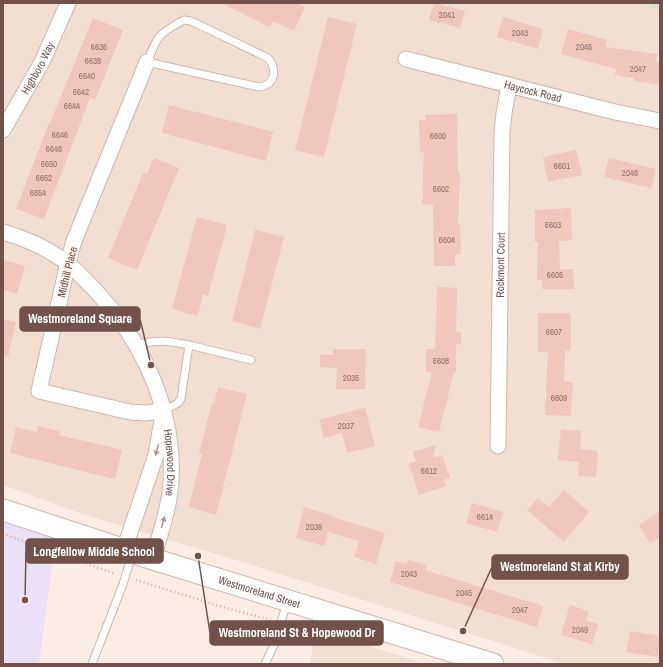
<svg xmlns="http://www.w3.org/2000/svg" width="663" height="667" font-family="'Archivo Narrow',sans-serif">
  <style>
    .residential { fill: #f3ded2 }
    .education { fill: #eae0f7 }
    .green { fill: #d8e8c2 }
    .building { fill: #f0c7bb }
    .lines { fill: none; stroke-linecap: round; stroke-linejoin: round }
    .service-casing { stroke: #ceb6ad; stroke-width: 9 }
    .minor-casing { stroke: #ceb6ad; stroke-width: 17 }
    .secondary-casing { stroke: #d1b4aa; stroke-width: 23 }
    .path { stroke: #d4aa9f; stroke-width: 2.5; stroke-dasharray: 1 3; stroke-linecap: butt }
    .service { stroke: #fff; stroke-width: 7 }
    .minor { stroke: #fff; stroke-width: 15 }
    .secondary { stroke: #fff; stroke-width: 21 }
    .oneway { fill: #aa9792 }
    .labels { text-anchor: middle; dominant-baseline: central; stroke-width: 3; stroke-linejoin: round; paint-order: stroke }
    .number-label { font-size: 9px; fill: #926e66 }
    .street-label { font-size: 11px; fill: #72514a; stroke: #fef2e9 }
    .leader { fill: none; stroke: #72514a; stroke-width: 1.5 }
    .callout-dot { fill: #72514a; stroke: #fef2e9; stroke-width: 1.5 }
    .callout { fill: #72514a; stroke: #72514a; stroke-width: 1.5 }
    .callout-label { font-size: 12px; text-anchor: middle; font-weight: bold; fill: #fff }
  </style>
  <rect width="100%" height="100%" fill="#fbede3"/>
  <!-- residential -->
  <path class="residential" d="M3 3H635L660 10V664H565L252 565 82 514 3 485Z
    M315 629 425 664H310Z"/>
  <!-- education -->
  <path class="education" d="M3 519 56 536 39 664H3Z"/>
  <!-- green -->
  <path class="green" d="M636 3H660V10Z"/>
  <!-- building -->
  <path class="building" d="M221 3H297L305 7 294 31 273 21 270 27Z
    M434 3 465 11 460 28 429 20Z
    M328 17 357 24 324 157 295 150Z
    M503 17 543 29 538 49 497 37Z
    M93 18 123 30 95 100 90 98 44 219 16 209 49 123H50Z
    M568 29 607 40 605 47 657 54 656 62 660 63V85L634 81V78L615 75 616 69 561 54Z
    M169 105 273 132 266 161 162 133Z
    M457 114 458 173H460L458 224H460L461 254 455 255V266H434L433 205 422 204 424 152 420 153 419 120H426L425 115Z
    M576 150 582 175 548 182 543 157Z
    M154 158 179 168 137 270 108 258 143 173 147 174Z
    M609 158 656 169 651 188 604 177Z
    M571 208 572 240 559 241 560 269H573L574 289H542V280H537L538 242H535V210Z
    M197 217 227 225 208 296 203 294 198 316 172 309Z
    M255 230 284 237 260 329 232 321Z
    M3 260 25 266 17 294 3 290Z
    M437 287 457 288 456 332H461V345L456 344V372H454L439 432 418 427 432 372H426V349H435Z
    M538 313H571V351H565L564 382H573L571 416 545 415 548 352H538Z
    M3 319 16 322 8 357 3 356Z
    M333 349H366L365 389H336L337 368 320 367V355H333Z
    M218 387 247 394 216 515 189 507 202 454 199 453 212 403 214 404Z
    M365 408 375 446 347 453 342 433 324 438 319 420Z
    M38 426 60 431 59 435 122 450 115 479 10 453 16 427 37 432Z
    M561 429 581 431 580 449 598 451 596 477 578 476 579 462 558 460Z
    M436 445 433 458 442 455 450 478 444 480 446 486 419 495 409 464 416 461 413 452Z
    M564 490 589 512 564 542 527 510 538 498 549 507Z
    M472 503 503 512 497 532 466 523Z
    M304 507 333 516 332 517 385 533 376 564 354 557 359 541 328 532 324 546 296 538Z
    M660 511V537L650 543 639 525Z
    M408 560 427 565 425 570 543 606 537 627 390 582 396 561 407 564Z
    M570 605 589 611 586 621 598 624 592 644 561 635Z
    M630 631 660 636 658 657 626 652Z"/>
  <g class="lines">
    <!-- service casing -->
    <g class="service-casing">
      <path id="service" d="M184 20 191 21 268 58C277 69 276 85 259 87L147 62C158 35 158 34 184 20Z
        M136 345C156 339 169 341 189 345L181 399 178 403 163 411
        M189 345 251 360
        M92 664 123 584 132 555
        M265 664 275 643 287 602"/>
    </g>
    <!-- minor casing -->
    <g class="minor-casing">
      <g id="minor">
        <path id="s1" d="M406 59 615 112 660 121"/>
        <path d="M147 62 74 241 68 263 39 391 130 412 145 413 163 411"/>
        <path id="s2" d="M3 130 42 62 68 3"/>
        <path id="s3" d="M3 232C24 238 45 247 63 260 74 267 83 278 92 287 141 338 175 408 171 480 170 507 160 533 153 559"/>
        <path id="s4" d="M498 446 502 133 504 113 509 85"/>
        <path d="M124 550 156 455 162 420"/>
      </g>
    </g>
    <!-- secondary casing -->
    <g class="secondary-casing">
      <g id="secondary">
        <path id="s5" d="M3 510 153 559 493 664"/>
      </g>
    </g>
    <!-- path -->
    <path class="path" d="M3 534 116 574
      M136 580 226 608 271 620
      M291 626 295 627H308"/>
    <!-- service -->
    <use href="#service" class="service"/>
    <!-- minor -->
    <use href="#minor" class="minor"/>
    <!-- secondary -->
    <use href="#secondary" class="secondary"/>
  </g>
  <!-- one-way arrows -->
  <defs><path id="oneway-solid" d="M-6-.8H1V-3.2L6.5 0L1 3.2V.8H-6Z"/></defs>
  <g class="oneway">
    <use href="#oneway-solid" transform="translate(157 450) rotate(104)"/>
    <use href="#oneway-solid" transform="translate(163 522) rotate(-74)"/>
  </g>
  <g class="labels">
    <!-- number labels -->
    <g class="number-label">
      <text x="447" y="15">2041</text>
      <text x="520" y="33">2043</text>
      <text x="99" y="47">6636</text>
      <text x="584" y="47">2045</text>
      <text x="93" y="61">6638</text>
      <text x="638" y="69">2047</text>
      <text x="87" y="76">6640</text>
      <text x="81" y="92">6642</text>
      <text x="72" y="106">6644</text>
      <text x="60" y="135">6646</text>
      <text x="438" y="136">6600</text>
      <text x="54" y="149">6648</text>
      <text x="49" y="164">6650</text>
      <text x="562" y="166">6601</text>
      <text x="630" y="173">2048</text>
      <text x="44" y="178">6652</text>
      <text x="441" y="189">6602</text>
      <text x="38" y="193">6654</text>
      <text x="553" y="225">6603</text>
      <text x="447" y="240">6604</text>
      <text x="555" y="275">6605</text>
      <text x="554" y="332">6607</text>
      <text x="441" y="361">6608</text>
      <text x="351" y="378">2035</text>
      <text x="559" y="398">6609</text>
      <text x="346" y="426">2037</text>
      <text x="429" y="471">6612</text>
      <text x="485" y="517">6614</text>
      <text x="314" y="527">2039</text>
      <text x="409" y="574">2043</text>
      <text x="464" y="593">2045</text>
      <text x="520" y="610">2047</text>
      <text x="580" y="630">2049</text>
    </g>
    <!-- street labels -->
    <g class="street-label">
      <text stroke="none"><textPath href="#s2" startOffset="71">Highboro Way</textPath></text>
      <text stroke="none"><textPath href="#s1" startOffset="131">Haycock Road</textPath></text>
      <text stroke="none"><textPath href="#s4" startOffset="181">Rockmont Court</textPath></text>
      <text transform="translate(67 272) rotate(-76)">Midhill Place</text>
      <text stroke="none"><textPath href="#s3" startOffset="303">Hopewood Drive</textPath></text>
      <text stroke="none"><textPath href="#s5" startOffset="269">Westmoreland Street</textPath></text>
    </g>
  </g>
  <!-- callouts -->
  <path class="leader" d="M151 365L140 319M25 600L26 551M463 631L492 567M198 556L210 633"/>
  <g class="callout-dot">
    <circle cx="151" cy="365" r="4"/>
    <circle cx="25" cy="600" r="4"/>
    <circle cx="463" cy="631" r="4"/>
    <circle cx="198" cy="556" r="4"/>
  </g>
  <g class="callout">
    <rect x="20" y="307" width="120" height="24" rx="4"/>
    <rect x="26" y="539" width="137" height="24" rx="4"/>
    <rect x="492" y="555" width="136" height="24" rx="4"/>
    <rect x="210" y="621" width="173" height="24" rx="4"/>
  </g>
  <g class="callout-label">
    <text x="80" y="323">Westmoreland Square</text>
    <text x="94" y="556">Longfellow Middle School</text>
    <text x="560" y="571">Westmoreland St at Kirby</text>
    <text x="297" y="637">Westmoreland St &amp; Hopewood Dr</text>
  </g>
  <!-- border -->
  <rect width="663" height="667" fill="none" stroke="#72514a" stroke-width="8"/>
</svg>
